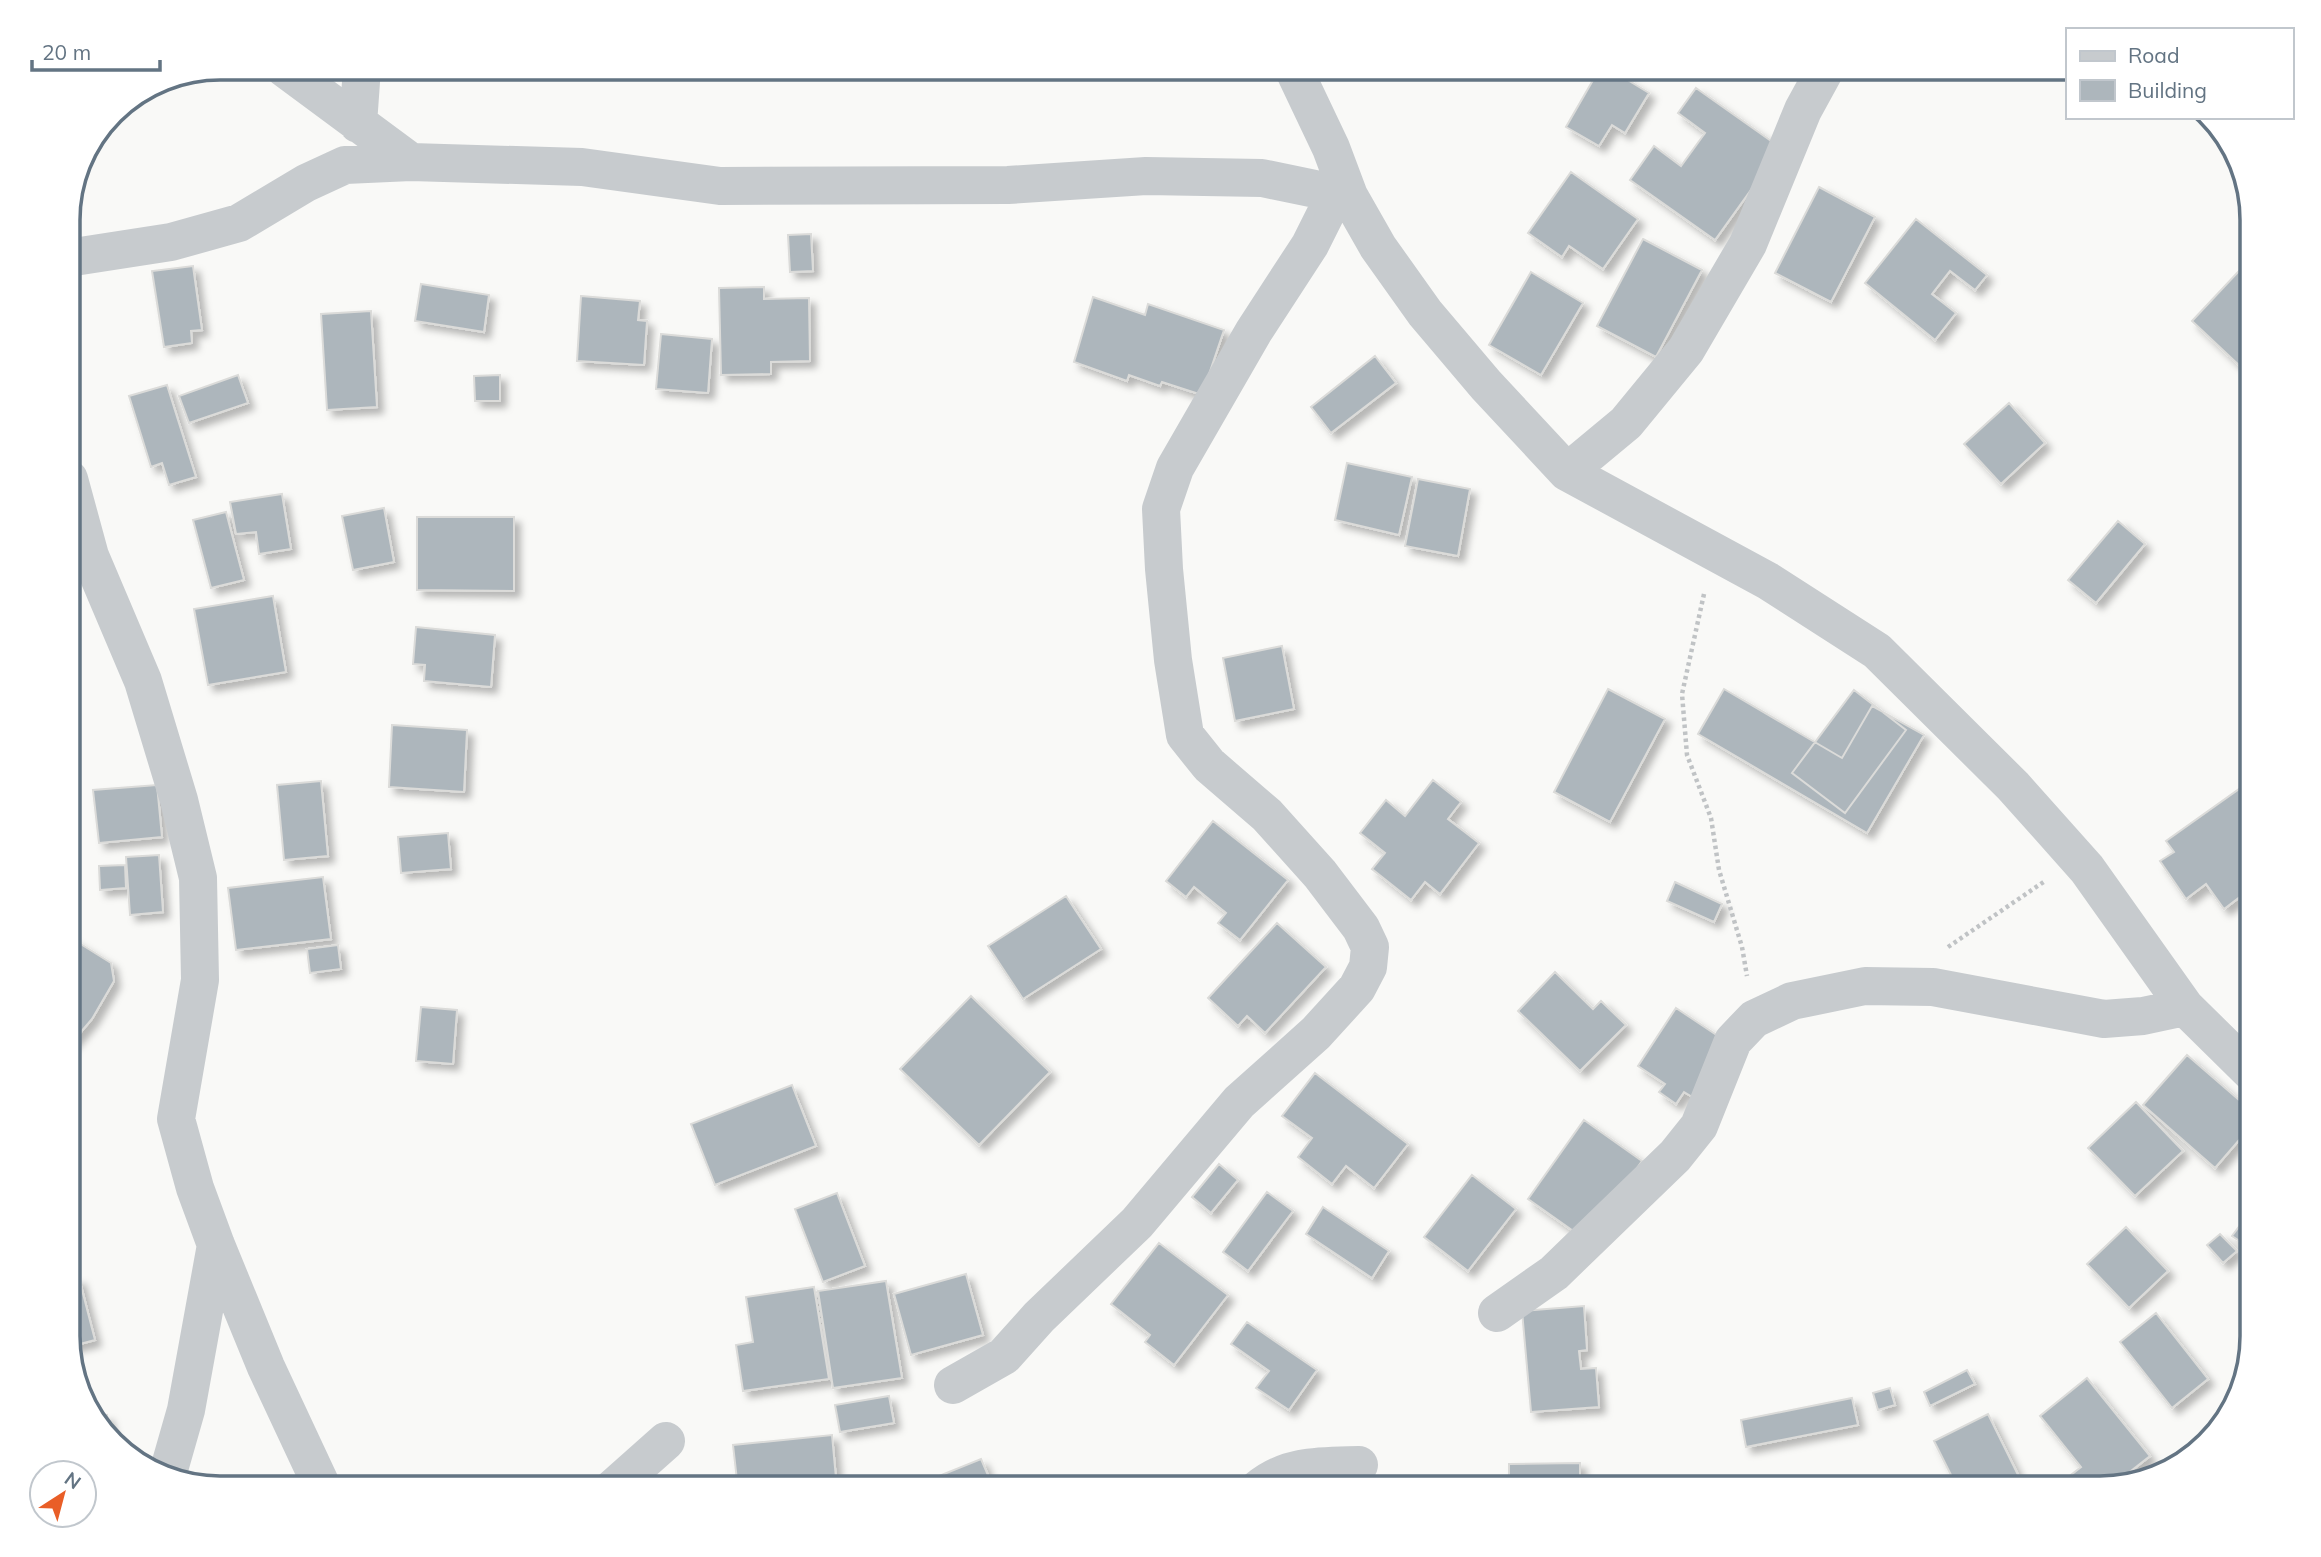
<svg xmlns="http://www.w3.org/2000/svg" width="2321" height="1557" font-family="Mulish,sans-serif">
  <style>
    .building { fill: #adb6bc; stroke: #dbdbd9; stroke-width: 2; filter: url(#shadow) }
    .lines { fill: none; stroke-linecap: round; stroke-linejoin: round }
    .path { stroke: #c0c3c5; stroke-width: 4.5; stroke-dasharray: 3.5 3.5; stroke-linecap: butt }
    .street { stroke: #c7cbce; stroke-width: 38 }
    .rim { fill: none; stroke: #637483; stroke-width: 3.5 }
  </style>
  <defs>
    <filter id="shadow"><feDropShadow dx="6" dy="6" stdDeviation="3.5" flood-color="#0004"/></filter>
  </defs>
  <rect width="100%" height="100%" fill="#f9f9f7"/>
  <!-- building -->
  <path class="building" d="M1600 68H1608L1649 93 1625 133 1612 125 1599 146 1566 127Z
    M1696 88 1781 148 1715 240 1630 180 1654 146 1681 166 1705 133 1678 113Z
    M1571 172 1638 219 1603 269 1569 246 1562 257 1528 233Z
    M1819 187 1875 217 1831 302 1775 273Z
    M1916 219 1987 275 1975 290 1950 271 1932 294 1956 313 1935 340 1865 283Z
    M811 234 813 271 790 272 788 235Z
    M1643 239 1702 270 1656 357 1597 326Z
    M2253 256V358L2243 369 2192 321Z
    M193 266 202 330 191 331 192 343 164 347 152 271Z
    M1531 272 1583 303 1541 375 1489 345Z
    M421 284 489 295 484 332 415 321Z
    M764 287V299L809 298 810 361 771 362V374L721 375 719 288Z
    M581 296 640 301 638 320 647 321 644 365 577 361Z
    M1093 297 1145 315 1148 304 1224 330 1202 395 1162 382 1160 386 1129 375 1127 381 1074 362Z
    M371 311 377 407 327 410 321 314Z
    M661 334 712 339 708 393 656 389Z
    M1375 356 1396 383 1331 433 1311 407Z
    M238 375 248 403 189 423 179 396Z
    M500 375V401H475L474 376Z
    M167 385 196 477 169 485 162 463 151 467 129 396Z
    M2009 403 2045 443 2001 484 1964 444Z
    M1347 463 1412 477 1399 535 1335 520Z
    M1418 479 1470 489 1458 556 1405 546Z
    M282 494 291 549 259 554 256 532 236 534 230 502Z
    M384 508 394 562 353 570 342 516Z
    M226 512 244 580 211 588 193 520Z
    M417 517H514V591L417 590Z
    M2118 521 2145 544 2096 603 2068 580Z
    M273 596 286 672 208 685 194 609Z
    M416 627 495 635 491 687 424 681 425 665 413 664Z
    M1282 646 1294 709 1235 721 1223 658Z
    M1608 689 1665 719 1610 822 1554 792Z
    M1724 689 1842 758 1872 706 1924 735 1867 833 1698 734Z
    M1854 690 1906 730 1845 813 1792 773Z
    M2253 692V717L2241 706Z
    M392 725 467 730 464 792 389 787Z
    M1433 780 1461 802 1448 819 1479 843 1440 894 1425 882 1411 900 1372 869 1385 853 1360 833 1386 800 1405 816Z
    M321 781 328 856 284 860 277 785Z
    M157 785 162 837 99 843 93 790Z
    M2242 787 2253 802V904L2248 907 2240 897 2224 909 2206 884 2186 899 2160 861 2174 852 2166 841Z
    M1213 821 1288 880 1240 940 1218 923 1226 913 1194 887 1186 897 1166 881Z
    M448 833 451 869 401 873 398 837Z
    M159 855 163 912 130 915 126 857Z
    M125 865 126 888 100 890 99 866Z
    M323 877 331 939 236 950 228 888Z
    M1675 882 1722 904 1714 922 1667 901Z
    M1066 896 1101 949 1023 999 988 946Z
    M1277 923 1326 967 1265 1033 1247 1016 1238 1026 1208 998Z
    M71 938 111 963 114 981 92 1019 69 1046V941Z
    M338 945 341 969 310 973 307 949Z
    M1555 972 1593 1009 1601 1001 1626 1025 1580 1071 1518 1011Z
    M971 996 1050 1072 979 1145 900 1069Z
    M421 1007 457 1010 453 1064 416 1061Z
    M1676 1008 1730 1044 1694 1098 1684 1092 1676 1104 1659 1092 1665 1084 1638 1066Z
    M2187 1055 2253 1112V1124L2215 1168 2143 1105Z
    M1315 1073 1408 1144 1374 1188 1346 1166 1332 1184 1298 1157 1312 1138 1282 1116Z
    M792 1085 816 1146 715 1185 691 1124Z
    M2136 1102 2183 1151 2135 1196 2088 1148Z
    M1584 1120 1642 1161 1586 1240 1528 1199Z
    M1219 1164 1238 1180 1211 1213 1192 1197Z
    M1472 1175 1516 1209 1468 1271 1424 1237Z
    M1267 1192 1293 1211 1248 1271 1223 1252Z
    M837 1193 865 1266 823 1282 795 1209Z
    M1323 1207 1389 1251 1372 1278 1306 1234Z
    M2247 1216 2253 1221V1225L2241 1242 2232 1236Z
    M2126 1227 2168 1271 2129 1308 2087 1264Z
    M2220 1234 2237 1251 2223 1263 2207 1245Z
    M1159 1243 1228 1295 1174 1365 1145 1342 1150 1335 1111 1304Z
    M966 1274 983 1335 911 1355 894 1294Z
    M79 1278 95 1340 69 1347V1281Z
    M886 1281 902 1378 833 1388 818 1291Z
    M814 1287 829 1379 743 1391 736 1345 753 1342 746 1297Z
    M1584 1306 1587 1350 1579 1351 1581 1369 1596 1368 1599 1407 1531 1412 1522 1311Z
    M2156 1313 2208 1379 2172 1408 2120 1342Z
    M1247 1322 1317 1370 1289 1410 1256 1388 1269 1371 1231 1344Z
    M1967 1370 1975 1384 1930 1406 1924 1392Z
    M2087 1378 2150 1456 2113 1485 2101 1489H2068L2062 1482 2081 1467 2040 1416Z
    M1890 1388 1895 1405 1878 1410 1873 1393Z
    M889 1396 894 1423 840 1432 835 1405Z
    M1852 1398 1858 1425 1746 1447 1741 1420Z
    M1988 1414 2025 1489H1958L1934 1441Z
    M107 1415 112 1437 93 1418Z
    M832 1435 837 1489H738L733 1445Z
    M981 1459 994 1489H927L924 1482Z
    M1580 1463V1489H1509V1464Z"/>
  <g class="lines">
    <!-- path -->
    <path class="path" d="M1704 594 1682 694 1687 755 1711 818 1719 870 1742 947 1747 976
      M1948 947 2045 881"/>
    <!-- street -->
    <path class="street" d="M284 68 411 162
      M1293 68 1331 148 1349 196 1378 247 1425 313 1486 385 1567 472 1768 581 1877 651 2013 786 2087 869 2185 1007 2253 1074
      M358 124 362 68
      M69 259 74 257 171 242 239 223 306 183 345 165 411 162 582 167 720 186 1008 185 1146 176 1262 178 1349 196
      M1567 472 1626 423 1686 350 1748 244 1803 110 1826 68
      M69 479 90 556 143 681 179 800 198 878 200 980 176 1119 195 1188 216 1245 266 1367 323 1489
      M1497 1313 1554 1273 1675 1156 1699 1126 1733 1041 1754 1019 1792 1001 1865 986 1933 987 2104 1019 2143 1016 2185 1007
      M953 1385 1004 1356 1039 1317 1137 1223 1239 1102 1316 1033 1357 988 1368 967 1370 947 1361 928 1320 874 1267 815 1209 765 1185 735 1173 660 1164 569 1161 509 1175 468 1254 331 1310 245 1336 193
      M168 1473 186 1410 216 1245
      M612 1489 666 1441
      M1258 1489C1287 1464 1323 1466 1359 1465"/>
  </g>
  <!-- crop -->
  <path d="M0 0H2321V1557H0ZM220 80H2100A140 140 0 0 1 2240 220V1336A140 140 0 0 1 2100 1476H220A140 140 0 0 1 80 1336V220A140 140 0 0 1 220 80Z" fill="#fff" fill-rule="evenodd"/>
  <path class="rim" d="M220 80H2100A140 140 0 0 1 2240 220V1336A140 140 0 0 1 2100 1476H220A140 140 0 0 1 80 1336V220A140 140 0 0 1 220 80Z"/>
  <!-- legend -->
  <rect x="2066" y="28" width="228" height="91" fill="#ffffff" stroke="#c1c7cd" stroke-width="2"/>
  <rect x="2080" y="51" width="35" height="10" fill="#c7cbce" stroke="#c1c7cd" stroke-width="2"/>
  <text x="2128" y="63" font-size="21" fill="#637483">Road</text>
  <rect x="2080" y="80" width="35" height="21" fill="#adb6bc" stroke="#c1c7cd" stroke-width="2"/>
  <text x="2128" y="98" font-size="21" fill="#637483">Building</text>
  <!-- north arrow -->
  <g transform="translate(63 1494) rotate(36)"><circle r="33" fill="#ffffff" stroke="#c1c7cd" stroke-width="2"/>
  <path d="M0-5L12 26L0 18L-12 26Z" fill="#e95e27"/>
  <text y="-10" font-size="19" font-weight="bold" text-anchor="middle" fill="#637483">N</text>
  </g>
  <!-- scale -->
  <path d="M32 60v10h128v-10" fill="none" stroke="#637483" stroke-width="3.5"/>
  <text x="42" y="60" font-size="21" fill="#637483" stroke="#ffffff" stroke-width="5" paint-order="stroke">20 m</text>
</svg>
